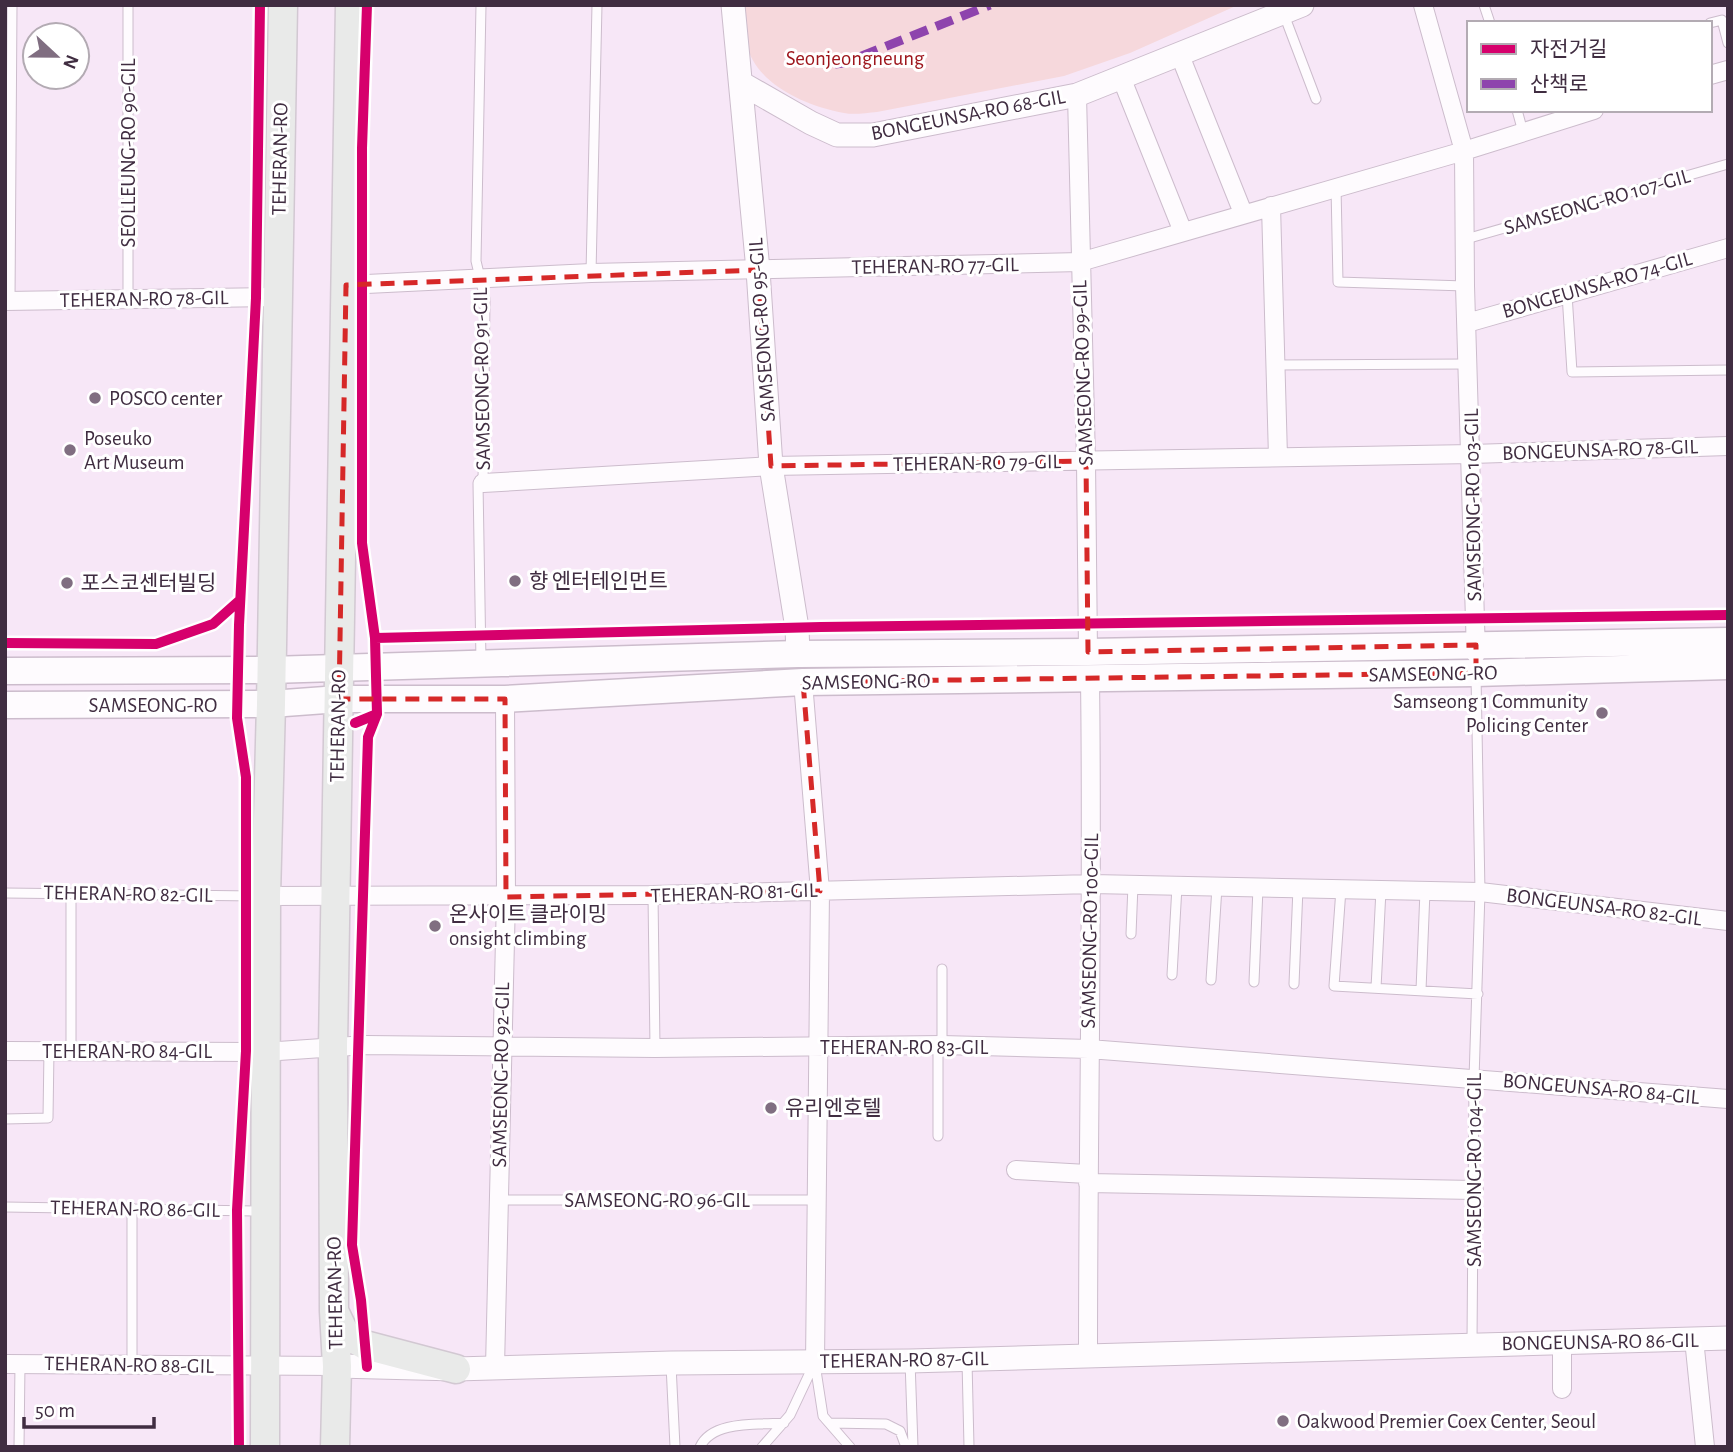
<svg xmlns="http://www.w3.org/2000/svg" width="1733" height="1452" font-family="'Alegreya Sans','Noto Sans KR',sans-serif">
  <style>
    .green { fill: #f6d8dc }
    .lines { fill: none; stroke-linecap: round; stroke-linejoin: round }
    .service-casing { stroke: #ccbccc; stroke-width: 11 }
    .minor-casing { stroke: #ccbccc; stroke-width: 20 }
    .tertiary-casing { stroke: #ccbccc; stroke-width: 25 }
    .secondary-casing { stroke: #ccbccc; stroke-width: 29 }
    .primary-casing { stroke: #d2c8d2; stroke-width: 31 }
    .service { stroke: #fefbfe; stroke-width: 9 }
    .minor { stroke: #fefbfe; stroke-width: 18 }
    .tertiary { stroke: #fefbfe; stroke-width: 23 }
    .secondary { stroke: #fefbfe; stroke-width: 26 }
    .primary { stroke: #e9eae9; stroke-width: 28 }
    .quiet { stroke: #8e44ad; stroke-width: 9; stroke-dasharray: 18 9; stroke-linecap: butt }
    .cycleway-casing { stroke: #fff; stroke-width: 15 }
    .cycleway { stroke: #d6006c; stroke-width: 10 }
    .marked { fill: none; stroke: #d62828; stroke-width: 5; stroke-dasharray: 14 9; stroke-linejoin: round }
    .poi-dot { fill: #806e81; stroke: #fff; stroke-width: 2.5 }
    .labels { text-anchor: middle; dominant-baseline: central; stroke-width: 6; stroke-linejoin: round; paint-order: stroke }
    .park-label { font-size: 21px; fill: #9d141b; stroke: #fff }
    .street-label { font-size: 21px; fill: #402d41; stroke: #fff }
    .poi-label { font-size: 21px; fill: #402d41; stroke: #fff; text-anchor: start }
  </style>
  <rect width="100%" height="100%" fill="#f7e7f7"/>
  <!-- green -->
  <path class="green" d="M742 5H1238L1130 53 1064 76 877 112C866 113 854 115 844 113 806 106 756 85 746 43 743 32 743 18 742 5Z"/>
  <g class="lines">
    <!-- service casing -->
    <g class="service-casing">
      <path id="service" d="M128 5V301
        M1484 5 1490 23
        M1283 12 1316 99
        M1710 23 1722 20 1728 43
        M1517 110 1523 132
        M1336 187 1338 282 1465 286
        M1466 239 1728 164
        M591 273 597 5
        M1567 294 1572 372 1728 370
        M10 301 12 5
        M1276 365 1468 364
        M481 662 478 483H483L485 299 476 261 481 5
        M1341 889 1334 986 1478 994
        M5 893 264 896
        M653 895 655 1048
        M1131 934 1133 885
        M942 969V1045
        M1172 975 1177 886
        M1211 980 1217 887
        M1254 982 1258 888
        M1294 984 1298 888
        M1376 988 1381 890
        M1421 990 1425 891
        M71 1050V893
        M5 1119 48 1118 49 1050
        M938 1136V1046
        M499 1200H815
        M5 1207 262 1211
        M132 1208V1364
        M1472 1343 1474 1079 1480 892 1476 675
        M910 1361 913 1447
        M967 1361 969 1447
        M815 1364 823 1416 850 1447
        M671 1365 675 1447
        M830 1423 886 1424 900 1431 906 1447
        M19 1447 20 1364
        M700 1447C712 1420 758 1425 784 1423
        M762 1447 790 1415 814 1364"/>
    </g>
    <!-- minor casing -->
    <g class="minor-casing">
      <path id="minor" d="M1423 5 1464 151 1465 286 1476 654
        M1179 53 1243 213
        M1710 75 1728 70
        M1121 77 1183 232
        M1077 95 1086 461 1088 652
        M1271 206 1278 457
        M346 285 591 273 1080 262 1464 151 1594 110
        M5 301 278 297
        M1467 323 1728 248
        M483 483 771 466 1472 454 1728 446
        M803 682 820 891 815 1363
        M266 896 653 895 1092 884 1480 892 1728 921
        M5 1051 264 1052 366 1045 655 1048 942 1045 1089 1049 1728 1099
        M1016 1170 1087 1174
        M1088 1183 1474 1190
        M1694 1339 1705 1447
        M1088 1355C1088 1130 1093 905 1090 679
        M5 1364 337 1366
        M495 1367 506 897 505 699
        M1562 1389V1343"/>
    </g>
    <!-- tertiary casing -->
    <g class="tertiary-casing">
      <path id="tertiary" d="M733 5 758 270 771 466 797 628 798 654
        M741 83 811 123 837 135H873L1077 95 1302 5
        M337 1366 456 1369 671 1363 910 1361 1728 1338"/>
    </g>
    <!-- secondary casing -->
    <g class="secondary-casing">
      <path id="secondary" d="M5 671 270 670 798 654 1088 652 1728 641
        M5 705 271 704 339 699H505L803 682 1476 673 1728 666"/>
    </g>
    <!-- primary casing -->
    <g class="primary-casing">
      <path id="primary" d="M335 1313 345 1334 365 1345 456 1369
        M265 1447 266 896 271 704 283 5
        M335 1447 337 1366 334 1311 333 1046 350 5"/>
    </g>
    <!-- service -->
    <use href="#service" class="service"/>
    <!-- minor -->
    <use href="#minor" class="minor"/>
    <!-- tertiary -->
    <use href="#tertiary" class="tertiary"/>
    <!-- secondary -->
    <use href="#secondary" class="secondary"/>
    <!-- primary -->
    <use href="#primary" class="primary"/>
    <!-- quiet -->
    <path class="quiet" d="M835 64 844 63 990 5"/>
    <!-- cycleway casing -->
    <g class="cycleway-casing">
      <path id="cycleway" d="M375 638 821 627 1728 615
        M5 643 156 644 213 624 240 600
        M355 723 377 714 375 638 362 543V148L367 5
        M367 1367 361 1300 352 1245 368 737 377 714
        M239 1447 237 1210 246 1051V777L237 718 239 625 256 298 260 5"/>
    </g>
    <!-- cycleway -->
    <use href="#cycleway" class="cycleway"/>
  </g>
  <!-- marked area -->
  <path class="marked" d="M758 270 771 466 1086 461 1088 652 1476 645V673L803 682 820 891 506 897 505 699H339L346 285Z"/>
  <!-- markers -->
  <g class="poi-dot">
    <circle cx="95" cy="398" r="7"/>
    <circle cx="70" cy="450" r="7"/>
    <circle cx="515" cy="581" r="7"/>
    <circle cx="67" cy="583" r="7"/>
    <circle cx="1602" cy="713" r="7"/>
    <circle cx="435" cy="926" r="7"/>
    <circle cx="771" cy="1108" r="7"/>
    <circle cx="1283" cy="1421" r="7"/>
  </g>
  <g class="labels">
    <!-- park labels -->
    <g class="park-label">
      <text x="855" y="58">Seonjeongneung</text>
    </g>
    <!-- street labels -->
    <g class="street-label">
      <text transform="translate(968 115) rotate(-11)">BONGEUNSA-RO 68-GIL</text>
      <text transform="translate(128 153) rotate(-90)">SEOLLEUNG-RO 90-GIL</text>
      <text transform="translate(280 159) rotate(-89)">TEHERAN-RO</text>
      <text transform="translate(1597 202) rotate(-16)">SAMSEONG-RO 107-GIL</text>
      <text transform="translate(935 266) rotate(-1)">TEHERAN-RO 77-GIL</text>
      <text transform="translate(1597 285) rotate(-16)">BONGEUNSA-RO 74-GIL</text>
      <text transform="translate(144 299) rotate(-1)">TEHERAN-RO 78-GIL</text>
      <text transform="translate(762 330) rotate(-94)">SAMSEONG-RO 95-GIL</text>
      <text transform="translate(1083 373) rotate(-92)">SAMSEONG-RO 99-GIL</text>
      <text transform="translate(482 379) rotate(-91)">SAMSEONG-RO 91-GIL</text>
      <text transform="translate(1600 450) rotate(-2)">BONGEUNSA-RO 78-GIL</text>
      <text transform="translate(977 463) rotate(-1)">TEHERAN-RO 79-GIL</text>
      <text transform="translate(1473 505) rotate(-91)">SAMSEONG-RO 103-GIL</text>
      <text transform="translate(1433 674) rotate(-1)">SAMSEONG-RO</text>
      <text transform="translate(866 682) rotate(-1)">SAMSEONG-RO</text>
      <text x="153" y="705">SAMSEONG-RO</text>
      <text transform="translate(338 726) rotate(-89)">TEHERAN-RO</text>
      <text transform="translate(734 893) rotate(-2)">TEHERAN-RO 81-GIL</text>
      <text transform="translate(128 894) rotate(1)">TEHERAN-RO 82-GIL</text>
      <text transform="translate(1604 907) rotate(7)">BONGEUNSA-RO 82-GIL</text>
      <text transform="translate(1090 931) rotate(-89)">SAMSEONG-RO 100-GIL</text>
      <text x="904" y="1047">TEHERAN-RO 83-GIL</text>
      <text x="127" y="1051">TEHERAN-RO 84-GIL</text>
      <text transform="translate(501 1075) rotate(-89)">SAMSEONG-RO 92-GIL</text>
      <text transform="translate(1601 1089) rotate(5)">BONGEUNSA-RO 84-GIL</text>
      <text transform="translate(1474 1170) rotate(-90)">SAMSEONG-RO 104-GIL</text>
      <text x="657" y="1200">SAMSEONG-RO 96-GIL</text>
      <text transform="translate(135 1209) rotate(1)">TEHERAN-RO 86-GIL</text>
      <text transform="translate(335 1293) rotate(-91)">TEHERAN-RO</text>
      <text transform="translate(1600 1342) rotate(-1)">BONGEUNSA-RO 86-GIL</text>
      <text transform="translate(904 1360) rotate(-1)">TEHERAN-RO 87-GIL</text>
      <text transform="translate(129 1365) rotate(1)">TEHERAN-RO 88-GIL</text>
    </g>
    <!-- poi labels -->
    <g class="poi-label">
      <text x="109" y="398">POSCO center</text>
      <text x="84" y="438">Poseuko<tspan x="84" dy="24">Art Museum</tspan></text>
      <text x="529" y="581">향 엔터테인먼트</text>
      <text x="81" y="583">포스코센터빌딩</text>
      <text x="1588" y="701" text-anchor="end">Samseong 1 Community<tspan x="1588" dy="24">Policing Center</tspan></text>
      <text x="449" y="914">온사이트 클라이밍<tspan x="449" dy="24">onsight climbing</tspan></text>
      <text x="785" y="1108">유리엔호텔</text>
      <text x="1297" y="1421">Oakwood Premier Coex Center, Seoul</text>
    </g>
  </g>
  <!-- border -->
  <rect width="1733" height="1452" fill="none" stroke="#402d41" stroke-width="14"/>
  <!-- legend -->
  <rect x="1467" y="21" width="245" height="91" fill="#ffffff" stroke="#b3abb3" stroke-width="2"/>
  <rect x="1481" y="44" width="35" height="10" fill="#d6006c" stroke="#b3abb3" stroke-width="2"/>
  <text x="1530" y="56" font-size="21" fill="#402d41">자전거길</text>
  <rect x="1481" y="79" width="35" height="10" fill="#8e44ad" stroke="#b3abb3" stroke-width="2"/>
  <text x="1530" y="91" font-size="21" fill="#402d41">산책로</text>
  <!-- north arrow -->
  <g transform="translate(56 56) rotate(112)"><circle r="33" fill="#ffffff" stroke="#b3abb3" stroke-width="2"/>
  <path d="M0-5L12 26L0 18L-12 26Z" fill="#806e81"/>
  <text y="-10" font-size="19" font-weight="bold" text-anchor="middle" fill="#402d41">N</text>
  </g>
  <!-- scale -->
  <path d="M24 1417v10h130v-10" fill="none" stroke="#402d41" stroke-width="3.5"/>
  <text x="35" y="1417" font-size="21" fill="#402d41" stroke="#ffffff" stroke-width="5" paint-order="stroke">50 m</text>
</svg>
